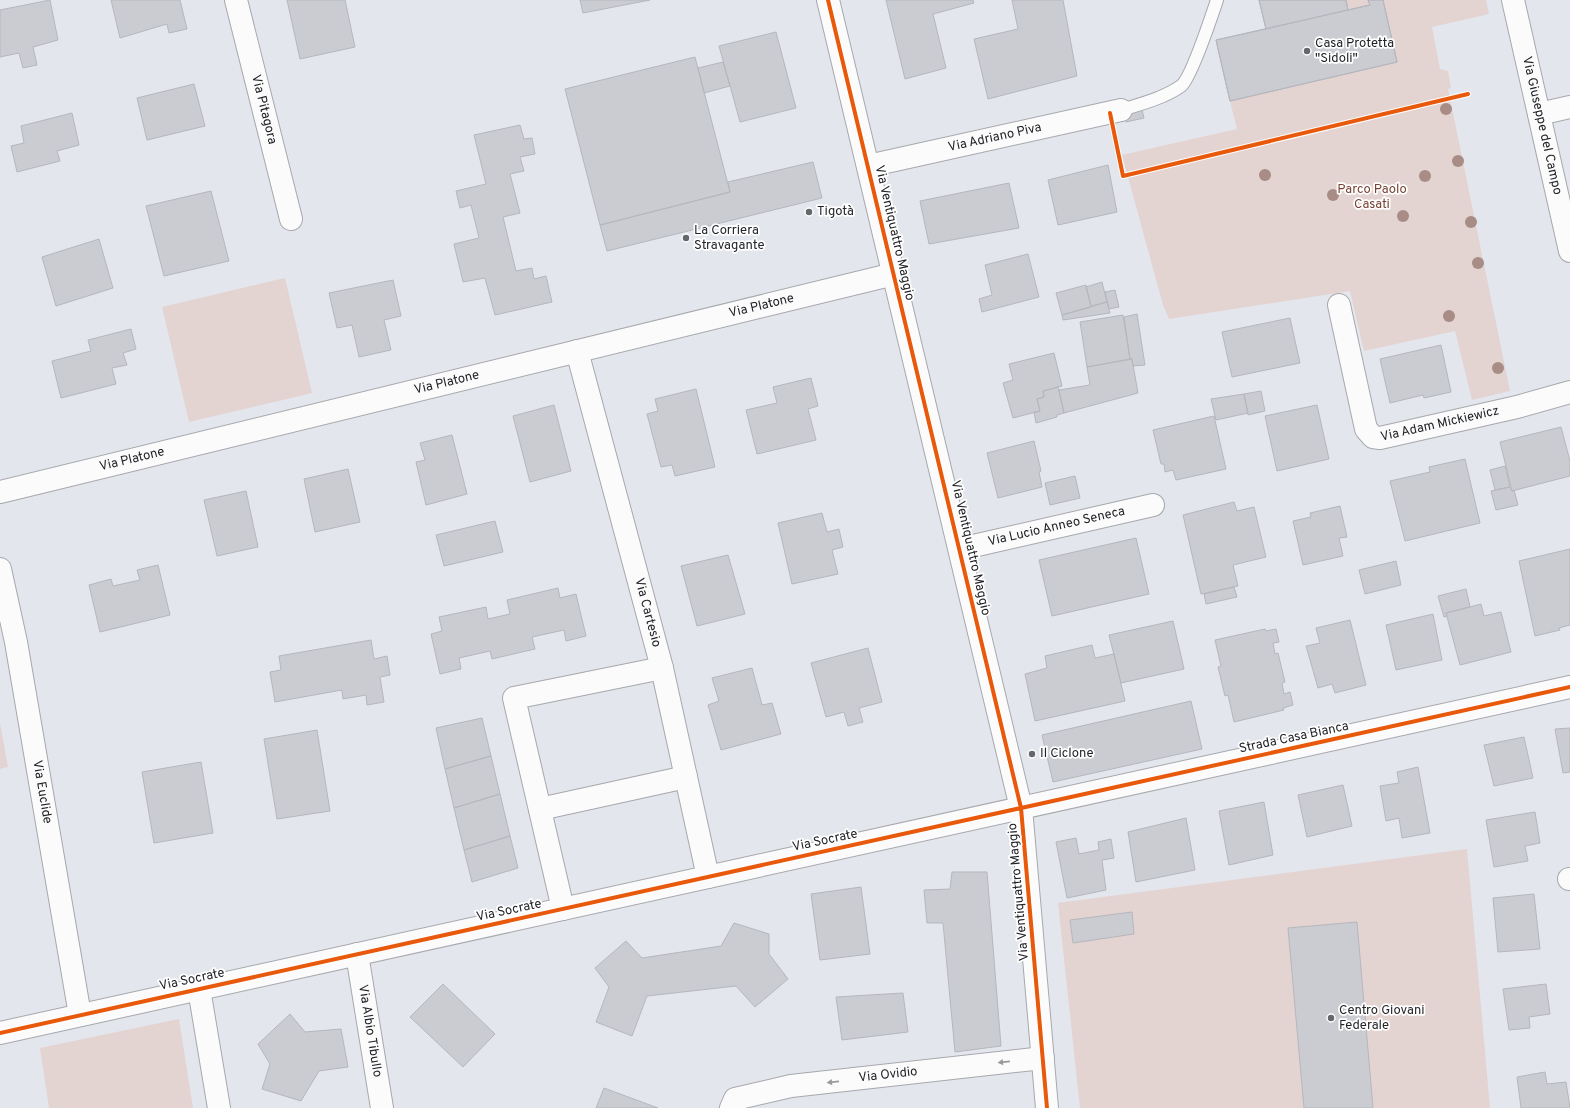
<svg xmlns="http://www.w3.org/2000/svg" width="1570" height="1108" font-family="Overpass,sans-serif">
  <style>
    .green { fill: #e3d3d1 }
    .building { fill: #caccd1; stroke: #b5b7bd }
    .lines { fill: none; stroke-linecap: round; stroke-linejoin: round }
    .service-casing { stroke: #a7a8ad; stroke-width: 14 }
    .minor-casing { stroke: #a7a8ad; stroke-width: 24 }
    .tertiary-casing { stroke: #a7a8ad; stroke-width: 24 }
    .service { stroke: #fbfbfc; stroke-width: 12 }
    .minor { stroke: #fbfbfc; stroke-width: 22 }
    .tertiary { stroke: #fbfbfc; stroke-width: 22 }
    .cycleway-casing { stroke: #fff; stroke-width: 6 }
    .cycleway { stroke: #e8590c; stroke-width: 4 }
    .tree { fill: #a88c86 }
    .oneway { fill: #999a9c }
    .poi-dot { fill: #65676c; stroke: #fff; stroke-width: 1.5 }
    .labels { text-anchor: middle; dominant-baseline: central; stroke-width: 3.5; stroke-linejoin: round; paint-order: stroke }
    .poi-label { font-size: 13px; fill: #212327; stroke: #fff; text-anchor: start }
    .street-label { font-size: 13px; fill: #212327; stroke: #fff }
    .park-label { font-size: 13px; fill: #774231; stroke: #fff }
  </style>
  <rect width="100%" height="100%" fill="#e4e6ed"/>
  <!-- green -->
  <path class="green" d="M1346 0H1368L1370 5 1348 10Z
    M1383 0H1486L1489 14 1432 27 1440 69 1448 71 1451 88 1448 89 1510 391 1472 400 1455 331 1364 351 1350 291 1169 319 1163 305 1122 155 1237 129 1230 101 1397 62Z
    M285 278 312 393 189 422 162 307Z
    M0 723 8 767 0 769Z
    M1467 849 1490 1108H1080L1058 903Z
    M179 1019 193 1108H49L40 1048Z"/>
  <!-- building -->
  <path class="building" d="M50 0 58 40 33 47 37 65 23 68 19 53 0 57V10Z
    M111 0H180L187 29 169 33 167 24 120 38Z
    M287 0H345L355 47 300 59Z
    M580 0H650L583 13Z
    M886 0H973L974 3 933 14 946 68 905 79Z
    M1012 0H1063L1077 76 988 99 974 39 1018 29Z
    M1259 0H1346L1348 10 1370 5 1368 0H1383L1397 62 1230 101 1216 40 1266 29Z
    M1259 0H1346L1348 10 1266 29Z
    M1368 0H1383L1397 62 1230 101 1216 40 1370 5Z
    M776 32 796 108 740 122 719 46Z
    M695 57 730 192 600 225 565 89Z
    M723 62 730 86 704 93 698 68Z
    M194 84 205 126 147 140 137 98Z
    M1142 110 1144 118 1126 122 1124 113Z
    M72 113 79 145 57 151 60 161 17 172 11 146 24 143 21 126Z
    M520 125 524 139 532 138 535 154 520 157 524 171 510 174 520 213 503 217 516 271 532 268 534 279 546 276 552 302 495 315 485 278 463 282 454 244 479 238 471 205 460 208 456 191 486 184 474 135Z
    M813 162 822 198 607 251 600 225 730 192 728 182Z
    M1108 165 1117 212 1058 225 1048 180Z
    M1009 183 1019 228 929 244 920 201Z
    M211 191 229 261 164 276 146 206Z
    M99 239 113 288 56 306 42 257Z
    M1028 254 1039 297 982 312 979 299 992 295 985 265Z
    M393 280 401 316 384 320 391 350 359 357 352 325 337 328 329 293Z
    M1102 282 1107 302 1091 306 1086 287Z
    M1086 285 1091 307 1062 315 1056 293Z
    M1115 290 1119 307 1109 309 1105 292Z
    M1107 302 1110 313 1063 320 1062 315Z
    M1137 314 1145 365 1133 366 1132 359H1130L1124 317Z
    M1123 315 1130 359 1087 367 1080 322Z
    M1290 318 1300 363 1232 377 1222 332Z
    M131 329 136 349 123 353 127 365 112 368 116 384 61 398 52 361 91 351 88 340Z
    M1441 345 1451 392 1424 398 1423 395 1390 403 1380 359Z
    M1054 353 1062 386 1043 391 1044 397 1037 399 1040 411 1013 418 1003 383 1013 380 1009 364Z
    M1132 359 1138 393 1064 413 1059 390 1090 385 1087 367Z
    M811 378 818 406 808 409 816 440 757 454 746 410 777 403 773 387Z
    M1058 387 1064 413 1057 415V417L1036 423 1034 412 1040 411 1037 399 1044 397 1043 391Z
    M696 389 715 467 675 476 672 465 661 467 647 414 658 411 655 399Z
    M1261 391 1265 411 1248 415 1244 394Z
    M1244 394 1248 413 1216 420 1211 399Z
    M554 405 571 471 530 482 513 416Z
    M1317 405 1329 459 1277 471 1265 416Z
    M1214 416 1226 469 1176 480 1173 470 1165 472 1164 464H1161L1153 430Z
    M1561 427 1570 461V476L1512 491 1500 442Z
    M452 435 467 494 426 505 416 462 425 460 420 443Z
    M1034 441 1041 471 1039 472 1042 487 998 498 987 453Z
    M1465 459 1480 523 1405 541 1390 481 1430 472 1429 467Z
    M1505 466 1510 487 1495 490 1490 470Z
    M348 469 360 522 315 532 304 479Z
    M1075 476 1080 498 1050 505 1045 483Z
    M1510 487 1512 491 1514 490 1518 505 1496 510 1491 491Z
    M246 491 258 547 217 556 204 500Z
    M1234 502 1237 511 1254 507 1266 557 1233 565 1238 586 1201 594 1183 515Z
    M1340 506 1347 537 1339 538 1343 556 1303 565 1293 521 1311 517 1310 513Z
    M822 513 827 532 839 529 843 547 832 550 838 574 792 584 778 523Z
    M495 521 503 552 444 566 436 535Z
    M1136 538 1149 594 1052 616 1039 560Z
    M1570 549V625L1559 628 1560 630 1535 636 1519 561Z
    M728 555 745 614 697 626 681 566Z
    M1396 561 1401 585 1365 594 1359 570Z
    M158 565 170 615 100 632 89 585 111 579 113 586 140 580 137 570Z
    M1234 587 1237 597 1206 604 1204 594Z
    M558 588 560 598 576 594 586 636 566 641 564 630 532 637 535 649 492 659 490 651 459 658 461 669 440 674 431 634 442 631 439 617 486 607 488 619 510 614 507 600Z
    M1466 589 1470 607 1446 613 1447 616 1444 617 1438 596Z
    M1481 604 1484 616 1501 612 1511 652 1460 665 1446 613Z
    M1433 614 1442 660 1396 670 1386 625Z
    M1350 620 1366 685 1335 693 1332 684 1318 688 1306 646 1320 643 1316 628Z
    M1173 621 1184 669 1121 683 1109 635Z
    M1265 629 1266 631 1276 629 1279 642 1273 643 1275 654 1278 653 1285 682 1282 683 1284 694 1290 692 1293 705 1283 708 1284 710 1234 722 1228 695 1225 696 1218 667 1221 666 1215 640Z
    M371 640 374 659 387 656 390 675 380 677 384 702 367 705 366 695 343 699 342 690 275 702 270 672 281 670 279 656Z
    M1092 645 1095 658 1114 654 1125 701 1035 721 1025 674 1047 668 1045 656Z
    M868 648 882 702 859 708 863 722 848 726 844 712 826 717 811 663Z
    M752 668 762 705 772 703 781 734 721 750 708 705 719 701 712 678Z
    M1191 701 1202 749 1053 782 1042 735Z
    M482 718 491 756 445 769 436 728Z
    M1570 728V772L1563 773 1555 729Z
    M317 730 330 811 277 819 264 739Z
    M1524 737 1533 778 1494 786 1484 745Z
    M491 756 500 794 454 808 445 769Z
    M201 762 213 833 154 843 142 772Z
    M1418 767 1430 833 1402 838 1399 818 1386 821 1380 786 1399 783 1397 772Z
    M1343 785 1352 826 1307 837 1298 795Z
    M500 794 510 836 464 850 454 808Z
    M1264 802 1273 855 1229 865 1219 811Z
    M1535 812 1540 843 1525 846 1528 861 1494 867 1486 820Z
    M1186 818 1195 870 1136 882 1128 832Z
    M510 836 518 868 472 882 464 850Z
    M1076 838 1079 854 1099 850 1098 842 1111 839 1114 858 1102 860 1106 890 1067 898 1056 842Z
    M952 872H987L1001 1046 955 1052 943 923H927L924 890 950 889Z
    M861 887 870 954 820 960 811 894Z
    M1534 894 1540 949 1498 952 1493 898Z
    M1132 912 1134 934 1073 943 1070 920Z
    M1357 922 1373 1108H1304L1288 928Z
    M734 923 769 934V954L788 979 755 1007 736 986 647 996 632 1036 596 1022 609 987 595 968 626 941 642 958 721 946Z
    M443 984 495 1034 463 1067 410 1017Z
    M1546 984 1550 1014 1529 1017 1530 1028 1509 1030 1503 989Z
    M903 993 908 1032 842 1040 836 997Z
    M290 1014 305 1032 341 1029 348 1067 319 1071 301 1101 262 1089 270 1064 258 1044Z
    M1545 1072 1547 1084 1566 1082 1570 1108H1521L1517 1077Z
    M604 1088 658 1108H596Z"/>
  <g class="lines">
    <!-- service casing -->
    <g class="service-casing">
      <path id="service" d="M1121 110C1141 104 1164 98 1181 86 1191 78 1212 15 1217 0"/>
    </g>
    <!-- minor casing -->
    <g class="minor-casing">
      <g id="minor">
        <path id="s1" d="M236 0 291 219"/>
        <path id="s2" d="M1513 0 1570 251"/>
        <path d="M1539 114 1570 107"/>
        <path id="s3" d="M868 166 1121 110"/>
        <path id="s4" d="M1339 305 1366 429 1373 437 1380 438 1517 407 1570 392"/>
        <path id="s5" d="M577 351 662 668 708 877"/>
        <path id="s6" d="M0 492 894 274"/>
        <path id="s7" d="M960 549 1153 505"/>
        <path id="s8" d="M0 569 16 642 80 1015"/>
        <path d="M540 809 686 777"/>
        <path d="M1569 879H1570"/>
        <path d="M563 909 514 698 662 668"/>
        <path id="s9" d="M357 954 382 1108"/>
        <path d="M199 989 219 1108"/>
        <path d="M0 1033 1570 687"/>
        <path id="s10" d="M731 1108 735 1099 791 1086 1043 1058"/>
      </g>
    </g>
    <!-- tertiary casing -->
    <g class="tertiary-casing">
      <path id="tertiary" d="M828 0 1021 808 1047 1108"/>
    </g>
    <!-- service -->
    <use href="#service" class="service"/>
    <!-- minor -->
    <use href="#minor" class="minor"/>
    <!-- tertiary -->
    <use href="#tertiary" class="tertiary"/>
    <!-- cycleway casing -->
    <g class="cycleway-casing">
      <path id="cycleway" d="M828 0 1021 808 1047 1108
        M1110 113 1123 176 1468 94
        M0 1033 1570 687"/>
    </g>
    <!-- cycleway -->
    <use href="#cycleway" class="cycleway"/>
  </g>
  <!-- trees -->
  <g class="tree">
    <circle cx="1446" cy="109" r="6"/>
    <circle cx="1458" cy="161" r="6"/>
    <circle cx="1265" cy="175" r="6"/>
    <circle cx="1425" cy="176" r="6"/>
    <circle cx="1333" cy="195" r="6"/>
    <circle cx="1403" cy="216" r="6"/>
    <circle cx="1471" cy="222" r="6"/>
    <circle cx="1478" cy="263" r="6"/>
    <circle cx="1449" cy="316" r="6"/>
    <circle cx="1498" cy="368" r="6"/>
  </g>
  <!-- one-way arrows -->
  <defs><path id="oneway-solid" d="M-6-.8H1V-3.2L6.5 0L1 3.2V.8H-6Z"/></defs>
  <g class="oneway">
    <use href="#oneway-solid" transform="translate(1004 1062) rotate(174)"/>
    <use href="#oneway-solid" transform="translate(833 1082) rotate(174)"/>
  </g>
  <!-- markers -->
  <g class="poi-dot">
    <circle cx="1307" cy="51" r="4"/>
    <circle cx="809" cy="212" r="4"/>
    <circle cx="686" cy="238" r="4"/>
    <circle cx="1032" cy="754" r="4"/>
    <circle cx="1331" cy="1018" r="4"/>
  </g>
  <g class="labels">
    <!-- poi labels -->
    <g class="poi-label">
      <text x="1315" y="44">Casa Protetta<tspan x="1315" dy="15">"Sidoli"</tspan></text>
      <text x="817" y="212">Tigotà</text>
      <text x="694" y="231">La Corriera<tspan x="694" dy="15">Stravagante</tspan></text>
      <text x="1040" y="754">Il Ciclone</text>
      <text x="1339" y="1011">Centro Giovani<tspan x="1339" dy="15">Federale</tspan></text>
    </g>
    <!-- street labels -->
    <g class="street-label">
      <text stroke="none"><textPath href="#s1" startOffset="113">Via Pitagora</textPath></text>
      <text stroke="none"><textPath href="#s2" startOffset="129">Via Giuseppe del Campo</textPath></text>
      <text stroke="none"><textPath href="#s3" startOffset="130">Via Adriano Piva</textPath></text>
      <text transform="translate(894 233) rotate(77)">Via Ventiquattro Maggio</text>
      <text stroke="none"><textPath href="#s6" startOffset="784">Via Platone</textPath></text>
      <text stroke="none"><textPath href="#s6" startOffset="460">Via Platone</textPath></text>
      <text stroke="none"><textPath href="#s4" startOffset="206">Via Adam Mickiewicz</textPath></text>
      <text stroke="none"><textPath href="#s6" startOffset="136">Via Platone</textPath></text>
      <text stroke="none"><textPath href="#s7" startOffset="99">Via Lucio Anneo Seneca</textPath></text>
      <text transform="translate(970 548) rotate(77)">Via Ventiquattro Maggio</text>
      <text stroke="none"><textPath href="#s5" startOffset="271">Via Cartesio</textPath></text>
      <text transform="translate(1294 738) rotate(-12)">Strada Casa Bianca</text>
      <text stroke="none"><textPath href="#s8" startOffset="227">Via Euclide</textPath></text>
      <text transform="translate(825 841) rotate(-12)">Via Socrate</text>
      <text transform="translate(1019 892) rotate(-95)">Via Ventiquattro Maggio</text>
      <text transform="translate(509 911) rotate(-12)">Via Socrate</text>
      <text transform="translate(192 980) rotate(-12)">Via Socrate</text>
      <text stroke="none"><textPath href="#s9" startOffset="78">Via Albio Tibullo</textPath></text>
      <text stroke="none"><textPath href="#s10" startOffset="165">Via Ovidio</textPath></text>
    </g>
    <!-- park labels -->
    <g class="park-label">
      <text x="1372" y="190">Parco Paolo<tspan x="1372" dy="15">Casati</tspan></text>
    </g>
  </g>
</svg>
